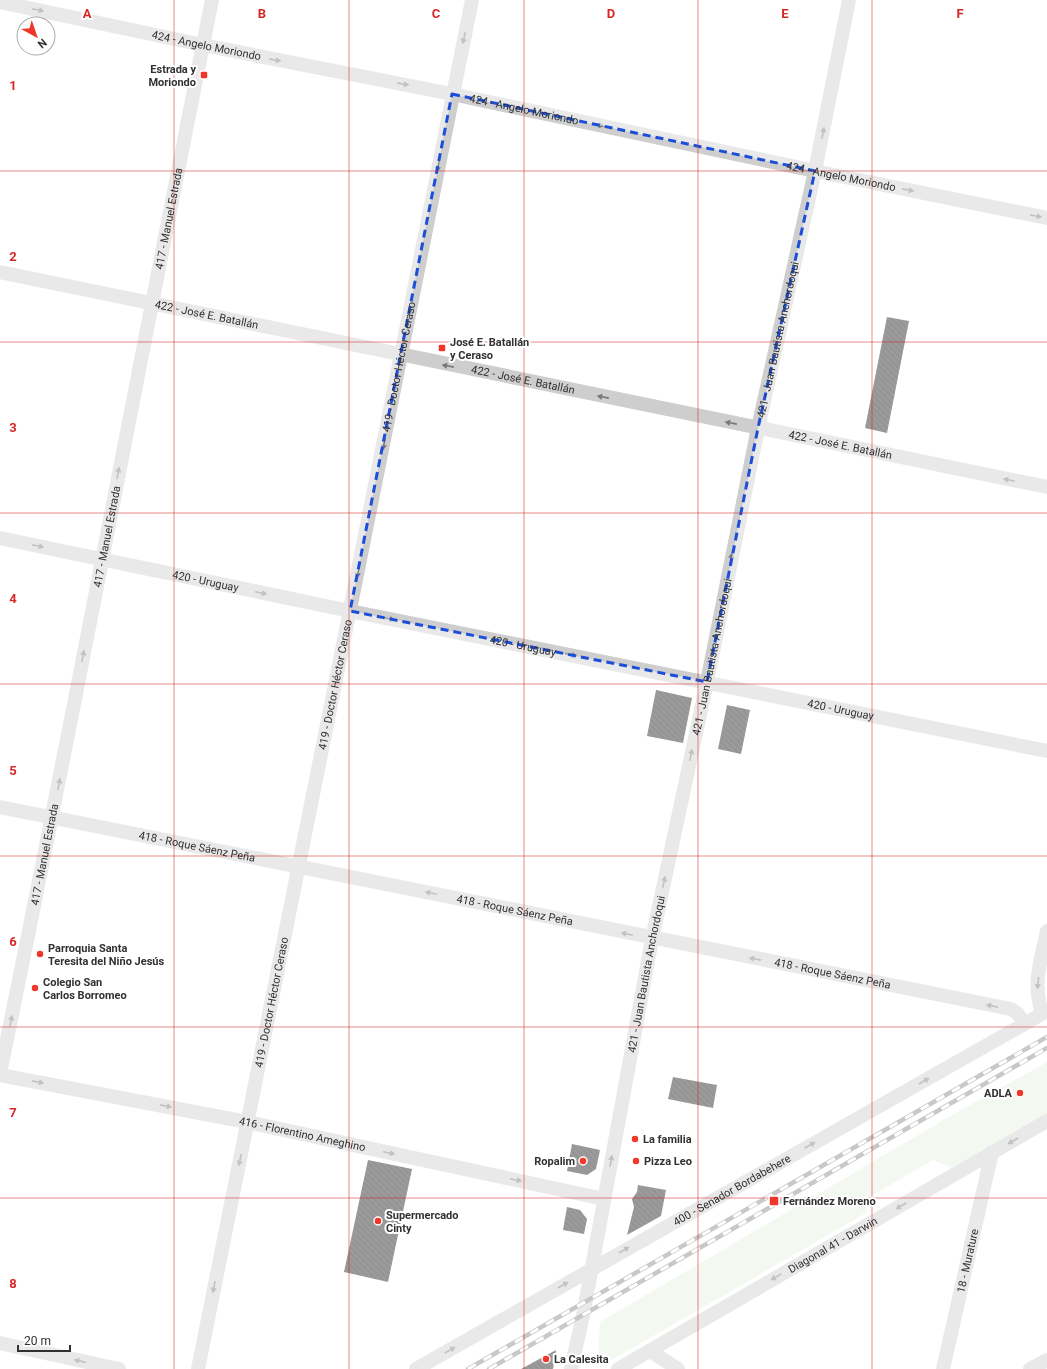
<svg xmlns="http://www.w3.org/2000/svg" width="1047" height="1369" font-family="Roboto,sans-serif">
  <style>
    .green { fill: #e5efdf }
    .building { fill: url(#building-back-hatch) }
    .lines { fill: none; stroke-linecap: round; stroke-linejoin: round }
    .street { stroke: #cecece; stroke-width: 14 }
    .rail-casing { stroke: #868686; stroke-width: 4.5 }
    .rail { stroke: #fff; stroke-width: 3; stroke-dasharray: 9; stroke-linecap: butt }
    .oneway { fill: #787878 }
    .marked { fill: none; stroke: #1d4ed8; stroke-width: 3; stroke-dasharray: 8 5; stroke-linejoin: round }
    .grid { fill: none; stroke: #d62828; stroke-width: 1; stroke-opacity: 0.55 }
    .poi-dot { fill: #f0372c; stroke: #fff; stroke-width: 1.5 }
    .labels { text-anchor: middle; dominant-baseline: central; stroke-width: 4; stroke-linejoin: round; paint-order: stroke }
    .street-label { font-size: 11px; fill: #313131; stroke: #fff }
    .poi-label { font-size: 11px; font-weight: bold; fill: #313131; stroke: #fff; text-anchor: start }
    .grid-label { font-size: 13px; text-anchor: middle; font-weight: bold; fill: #d62828; stroke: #fff; stroke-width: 4; stroke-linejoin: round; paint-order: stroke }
  </style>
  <defs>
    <pattern id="building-back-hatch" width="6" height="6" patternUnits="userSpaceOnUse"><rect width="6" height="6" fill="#181818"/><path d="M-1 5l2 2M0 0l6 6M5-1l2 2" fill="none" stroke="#313131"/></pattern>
  </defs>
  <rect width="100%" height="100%" fill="#fff"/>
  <!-- green -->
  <path class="green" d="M1047 1062V1114L951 1168 933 1160 866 1199V1213L601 1366 598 1359 600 1322 949 1117Z"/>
  <!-- building -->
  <path class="building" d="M887 317 909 321 887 433 865 428Z
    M656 690 692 698 683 743 647 736Z
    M727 705 750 710 741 754 718 749Z
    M673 1077 717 1085 713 1108 668 1099Z
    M572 1144 600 1150 596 1169 587 1175 567 1171Z
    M368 1160 412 1169 388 1282 344 1272Z
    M638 1185 666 1190 661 1216 627 1235 634 1207 632 1199 637 1192Z
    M567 1207 580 1210 587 1219 584 1234 563 1230Z
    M556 1350 553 1369H521Z"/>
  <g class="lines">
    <!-- street -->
    <g class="street">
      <path id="s1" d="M0 2 203 45 452 94 815 171 1047 218"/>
      <path id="s2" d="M0 272 1047 487"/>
      <path id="s3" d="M0 538 350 611 1047 751"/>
      <path id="s4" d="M0 807 1011 1009 1018 1014 1024 1024"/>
      <path d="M1042 1013C1032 983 1041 960 1047 931"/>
      <path id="s5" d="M0 1073C74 716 140 357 212 0"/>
      <path id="s6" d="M0 1075 247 1122 604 1199"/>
      <path d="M0 1343 119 1369"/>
      <path d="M650 1351 678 1369"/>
      <path id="s7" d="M198 1369 472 0"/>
      <path id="s8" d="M416 1369 1047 1011"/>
      <path id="s9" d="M571 1369 583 1316 652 939 707 682 758 428 815 171 849 0"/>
      <path id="s10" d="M618 1369 1047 1121"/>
      <path id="s11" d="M943 1369 992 1152"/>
      <path d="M1030 1369 1047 1360"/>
    </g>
    <!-- rail casing -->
    <g class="rail-casing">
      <path id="rail" d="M468 1369 1047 1037
        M489 1369 1047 1048"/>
    </g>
    <!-- rail -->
    <use href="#rail" class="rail"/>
  </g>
  <!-- one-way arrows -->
  <defs><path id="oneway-solid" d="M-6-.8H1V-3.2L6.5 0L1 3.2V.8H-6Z"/></defs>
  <g class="oneway">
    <use href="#oneway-solid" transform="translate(38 10) rotate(12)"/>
    <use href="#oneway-solid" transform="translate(464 38) rotate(102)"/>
    <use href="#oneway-solid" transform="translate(275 60) rotate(11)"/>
    <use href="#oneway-solid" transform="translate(403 84) rotate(11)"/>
    <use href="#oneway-solid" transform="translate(598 125) rotate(12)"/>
    <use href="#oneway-solid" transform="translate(823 133) rotate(-79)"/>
    <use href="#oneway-solid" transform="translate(438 166) rotate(101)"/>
    <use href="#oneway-solid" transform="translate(908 190) rotate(11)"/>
    <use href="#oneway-solid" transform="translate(1036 216) rotate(11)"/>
    <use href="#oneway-solid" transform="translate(448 366) rotate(-169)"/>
    <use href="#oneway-solid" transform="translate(603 397) rotate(-169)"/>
    <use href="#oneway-solid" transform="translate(731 423) rotate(-169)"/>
    <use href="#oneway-solid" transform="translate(384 444) rotate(101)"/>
    <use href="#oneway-solid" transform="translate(118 473) rotate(-79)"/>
    <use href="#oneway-solid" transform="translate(1009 480) rotate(-168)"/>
    <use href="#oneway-solid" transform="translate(38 546) rotate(12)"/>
    <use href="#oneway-solid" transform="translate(731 559) rotate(-79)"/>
    <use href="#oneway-solid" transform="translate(358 572) rotate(101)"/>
    <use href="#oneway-solid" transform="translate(261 593) rotate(12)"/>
    <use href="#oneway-solid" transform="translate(389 619) rotate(11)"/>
    <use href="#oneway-solid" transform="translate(571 655) rotate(11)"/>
    <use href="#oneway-solid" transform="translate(83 656) rotate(-79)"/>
    <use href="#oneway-solid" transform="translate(691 755) rotate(-78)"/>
    <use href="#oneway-solid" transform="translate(59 784) rotate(-79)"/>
    <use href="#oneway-solid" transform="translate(664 882) rotate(-78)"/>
    <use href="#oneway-solid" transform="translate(431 893) rotate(-168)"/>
    <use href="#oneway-solid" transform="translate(627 934) rotate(-168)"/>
    <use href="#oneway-solid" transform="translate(755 959) rotate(-169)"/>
    <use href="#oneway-solid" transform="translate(1038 983) rotate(96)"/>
    <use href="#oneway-solid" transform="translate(992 1006) rotate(-169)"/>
    <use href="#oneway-solid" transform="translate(11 1021) rotate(-78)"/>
    <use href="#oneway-solid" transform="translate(924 1081) rotate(-30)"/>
    <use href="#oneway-solid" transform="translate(38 1082) rotate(11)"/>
    <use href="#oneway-solid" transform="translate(166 1106) rotate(11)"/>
    <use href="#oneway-solid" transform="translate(1013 1141) rotate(150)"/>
    <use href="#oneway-solid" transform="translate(810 1145) rotate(-30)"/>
    <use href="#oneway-solid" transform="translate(389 1153) rotate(12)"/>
    <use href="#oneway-solid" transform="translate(240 1160) rotate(101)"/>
    <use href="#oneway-solid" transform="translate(611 1161) rotate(-80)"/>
    <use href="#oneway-solid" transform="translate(516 1180) rotate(12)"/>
    <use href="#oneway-solid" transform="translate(901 1206) rotate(150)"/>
    <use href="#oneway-solid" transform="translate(624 1250) rotate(-30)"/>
    <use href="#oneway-solid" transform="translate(776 1277) rotate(150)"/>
    <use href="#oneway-solid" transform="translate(563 1285) rotate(-30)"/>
    <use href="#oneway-solid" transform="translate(214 1287) rotate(101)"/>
    <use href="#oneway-solid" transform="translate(450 1350) rotate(-30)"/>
    <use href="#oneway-solid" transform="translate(80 1361) rotate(-167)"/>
  </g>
  <!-- marked area -->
  <path d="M0 0H1047V1369H0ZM452 94 815 171 758 428 707 682 350 611Z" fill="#fff" fill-opacity=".55" fill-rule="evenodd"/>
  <path class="marked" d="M452 94 815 171 758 428 707 682 350 611Z"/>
  <!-- grid -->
  <path class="grid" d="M174 0V1369M349 0V1369M524 0V1369M698 0V1369M872 0V1369M0 171H1047M0 342H1047M0 513H1047M0 684H1047M0 856H1047M0 1027H1047M0 1198H1047"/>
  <!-- markers -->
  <g class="poi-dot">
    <rect x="200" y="71" width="8" height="8" rx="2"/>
    <rect x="438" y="344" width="8" height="8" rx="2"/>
    <circle cx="40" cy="954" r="4"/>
    <circle cx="35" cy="988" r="4"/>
    <circle cx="1020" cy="1093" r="4"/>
    <circle cx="635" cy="1139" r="4"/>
    <circle cx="583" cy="1161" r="4"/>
    <circle cx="636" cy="1161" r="4"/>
    <rect x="769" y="1196" width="10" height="10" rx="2"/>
    <circle cx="378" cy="1221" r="4"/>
    <circle cx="546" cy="1359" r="4"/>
  </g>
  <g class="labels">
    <!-- street labels -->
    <g class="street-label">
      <text stroke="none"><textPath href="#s1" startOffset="211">424 - Angelo Moriondo</textPath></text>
      <text stroke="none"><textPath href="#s1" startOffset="535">424 - Angelo Moriondo</textPath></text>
      <text stroke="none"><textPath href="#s1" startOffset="859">424 - Angelo Moriondo</textPath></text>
      <text stroke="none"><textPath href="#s5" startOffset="871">417 - Manuel Estrada</textPath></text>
      <text stroke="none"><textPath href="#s2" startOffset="211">422 - José E. Batallán</textPath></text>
      <text stroke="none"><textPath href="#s9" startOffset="1050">421 - Juan Bautista Anchordoqui</textPath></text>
      <text stroke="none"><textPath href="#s7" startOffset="1022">419 - Doctor Héctor Ceraso</textPath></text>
      <text stroke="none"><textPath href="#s2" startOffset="534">422 - José E. Batallán</textPath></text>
      <text stroke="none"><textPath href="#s2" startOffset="858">422 - José E. Batallán</textPath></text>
      <text stroke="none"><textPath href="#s5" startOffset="547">417 - Manuel Estrada</textPath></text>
      <text stroke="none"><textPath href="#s3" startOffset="210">420 - Uruguay</textPath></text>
      <text stroke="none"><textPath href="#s3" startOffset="534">420 - Uruguay</textPath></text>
      <text stroke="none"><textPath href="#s9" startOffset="726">421 - Juan Bautista Anchordoqui</textPath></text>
      <text stroke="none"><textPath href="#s7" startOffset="698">419 - Doctor Héctor Ceraso</textPath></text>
      <text stroke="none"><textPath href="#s3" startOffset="858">420 - Uruguay</textPath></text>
      <text stroke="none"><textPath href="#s4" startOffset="201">418 - Roque Sáenz Peña</textPath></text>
      <text stroke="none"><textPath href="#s5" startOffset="223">417 - Manuel Estrada</textPath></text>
      <text stroke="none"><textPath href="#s4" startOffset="525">418 - Roque Sáenz Peña</textPath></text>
      <text stroke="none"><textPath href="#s9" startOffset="402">421 - Juan Bautista Anchordoqui</textPath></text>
      <text stroke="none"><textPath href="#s4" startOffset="849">418 - Roque Sáenz Peña</textPath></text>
      <text stroke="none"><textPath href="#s7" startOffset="374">419 - Doctor Héctor Ceraso</textPath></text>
      <text stroke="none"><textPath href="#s6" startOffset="308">416 - Florentino Ameghino</textPath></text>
      <text stroke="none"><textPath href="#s8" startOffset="363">400 - Senador Bordabehere</textPath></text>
      <text stroke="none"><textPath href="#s10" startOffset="248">Diagonal 41 - Darwin</textPath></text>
      <text stroke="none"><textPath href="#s11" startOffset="111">18 - Murature</textPath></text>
    </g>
    <!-- poi labels -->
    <g class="poi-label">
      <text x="196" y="69" text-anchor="end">Estrada y<tspan x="196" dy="13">Moriondo</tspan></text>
      <text x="450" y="342">José E. Batallán<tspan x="450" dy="13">y Ceraso</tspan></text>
      <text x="48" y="948">Parroquia Santa<tspan x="48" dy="13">Teresita del Niño Jesús</tspan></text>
      <text x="43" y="982">Colegio San<tspan x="43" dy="13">Carlos Borromeo</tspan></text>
      <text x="1012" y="1093" text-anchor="end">ADLA</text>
      <text x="643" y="1139">La familia</text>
      <text x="575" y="1161" text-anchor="end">Ropalim</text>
      <text x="644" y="1161">Pizza Leo</text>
      <text x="783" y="1201">Fernández Moreno</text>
      <text x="386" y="1215">Supermercado<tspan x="386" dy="13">Cinty</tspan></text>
      <text x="554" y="1359">La Calesita</text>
    </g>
  </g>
  <g class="grid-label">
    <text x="87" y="18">A</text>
    <text x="262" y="18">B</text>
    <text x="436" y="18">C</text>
    <text x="611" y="18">D</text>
    <text x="785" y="18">E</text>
    <text x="960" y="18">F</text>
    <text x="13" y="90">1</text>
    <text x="13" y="261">2</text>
    <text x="13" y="432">3</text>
    <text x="13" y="603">4</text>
    <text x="13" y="775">5</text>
    <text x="13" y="946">6</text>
    <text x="13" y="1117">7</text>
    <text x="13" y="1288">8</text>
  </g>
  <!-- north arrow -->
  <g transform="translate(36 36) rotate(140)"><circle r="19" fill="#ffffff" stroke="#adadad"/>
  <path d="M0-3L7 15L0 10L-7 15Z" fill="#f0372c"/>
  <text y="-6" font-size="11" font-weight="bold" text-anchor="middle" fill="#313131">N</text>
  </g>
  <!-- scale -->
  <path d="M18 1345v6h52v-6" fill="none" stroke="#313131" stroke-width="2"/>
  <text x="24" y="1345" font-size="12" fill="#313131" stroke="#ffffff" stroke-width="3" paint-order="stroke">20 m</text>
</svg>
